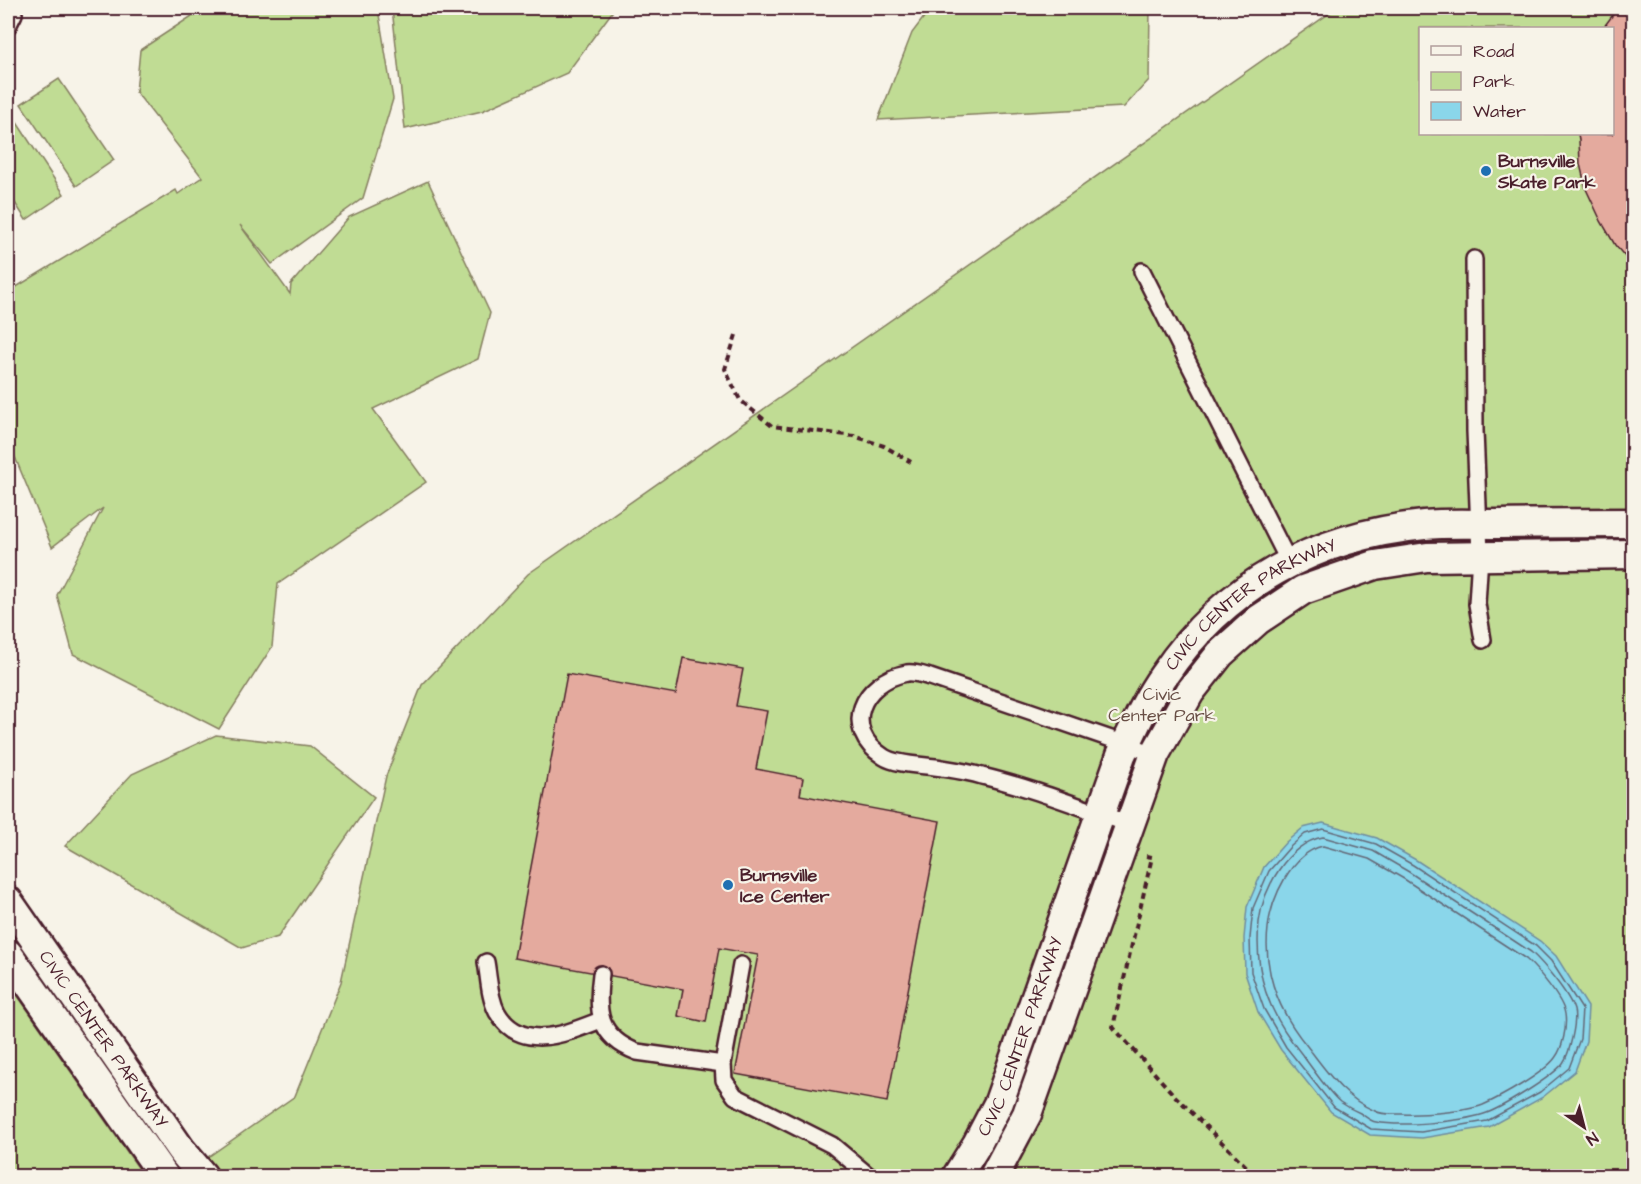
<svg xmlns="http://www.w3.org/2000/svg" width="1641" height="1184" font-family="'Architects Daughter',sans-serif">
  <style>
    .green { fill: #c0dc94; stroke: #857e60; stroke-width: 1.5; fill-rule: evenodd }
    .water { fill: #8ad6ea; stroke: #708d9e; stroke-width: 1.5 }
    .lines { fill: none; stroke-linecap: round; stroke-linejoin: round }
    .shore { stroke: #646877; stroke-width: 1.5 }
    .building { fill: #e4aa9e; stroke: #4a1f2b; stroke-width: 1.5 }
    .lane-casing { stroke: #4a1f2b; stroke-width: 20 }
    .street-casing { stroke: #4a1f2b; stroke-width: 33 }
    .path { stroke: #4a1f2b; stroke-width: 4; stroke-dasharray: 6 4.5; stroke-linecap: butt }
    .lane { stroke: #f7f3e8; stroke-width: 15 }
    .street { stroke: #f7f3e8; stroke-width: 28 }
    .poi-dot { fill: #1f6fb2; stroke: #f7f3e8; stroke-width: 2 }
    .labels { text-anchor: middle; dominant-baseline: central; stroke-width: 4.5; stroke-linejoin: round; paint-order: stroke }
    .poi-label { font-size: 18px; font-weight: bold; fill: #4a1f2b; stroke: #f7f3e8; text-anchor: start }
    .street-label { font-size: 18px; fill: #4a1f2b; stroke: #f7f3e8 }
    .park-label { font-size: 18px; fill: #684e45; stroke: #f7f3e8 }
  </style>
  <rect width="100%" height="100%" fill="#f7f3e8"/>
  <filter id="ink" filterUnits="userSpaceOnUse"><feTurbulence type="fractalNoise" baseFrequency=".0167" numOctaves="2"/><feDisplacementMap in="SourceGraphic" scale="12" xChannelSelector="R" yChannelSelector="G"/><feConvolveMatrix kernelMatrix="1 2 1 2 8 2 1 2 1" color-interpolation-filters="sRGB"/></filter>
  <g filter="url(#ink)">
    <!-- green -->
    <path class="green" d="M204 8H376L378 9 393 99 363 198 272 264 240 225 290 294 291 284 349 217 428 181 490 313 478 359 373 409 426 482 278 584 272 647 219 729 73 654 57 595 103 508 52 547 8 440V292L176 190 178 194 202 177 136 92 140 50Z
      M392 8H615L567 73 482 111 405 129Z
      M931 8H1150L1149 80 1124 107 878 120 912 33Z
      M1337 8H1633V1176H181L295 1096 341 982 386 776 422 685 528 574ZM1420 28H1612V134H1420Z
      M59 79 114 160 76 186 21 104Z
      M10 112 64 194 26 220 8 192V114Z
      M216 735 310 746 374 797 278 937 242 948 65 846 132 774Z
      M8 982 144 1176H8Z"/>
    <!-- water -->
    <path class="water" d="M1323 823 1377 838 1416 860 1540 941 1556 956 1588 1007 1586 1041 1575 1071 1543 1097 1489 1127 1422 1138 1370 1135 1331 1112 1281 1050 1258 1012 1245 973 1244 938 1247 907 1264 867 1286 842 1303 828Z"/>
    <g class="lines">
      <!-- shore -->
      <path class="shore" d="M1323 829 1376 844 1413 865 1536 946 1551 961 1582 1009 1580 1039 1569 1068 1540 1092 1487 1121 1421 1132 1371 1129 1334 1107 1286 1047 1264 1009 1251 972 1250 938 1253 908 1269 871 1290 847 1305 834Z
        M1323 837 1373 851 1409 872 1531 952C1544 964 1569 994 1574 1010 1577 1021 1570 1053 1563 1063 1554 1076 1500 1109 1484 1114 1459 1122 1401 1127 1376 1122 1370 1121 1365 1116 1360 1113 1353 1110 1346 1106 1340 1102 1327 1091 1311 1066 1300 1052 1268 1012 1254 974 1259 922 1263 889 1287 844 1323 837Z
        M1323 846 1369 859 1404 879 1526 959C1537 969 1563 999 1565 1014 1567 1026 1563 1048 1555 1058 1543 1074 1501 1097 1483 1105 1465 1112 1421 1115 1402 1114 1393 1114 1382 1115 1375 1111 1343 1097 1328 1073 1307 1046 1279 1012 1263 972 1268 928 1271 899 1291 853 1323 846Z"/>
    </g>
    <!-- building -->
    <path class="building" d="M1618 8H1634V267L1615 245 1601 221 1586 189 1580 164 1579 140 1578 134H1612V28H1603Z
      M683 658 743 669 736 706 767 711 756 769 803 778 800 795 940 821 887 1102 735 1074 758 955 719 948 706 1022 678 1016 683 989 514 958 567 674 676 694Z"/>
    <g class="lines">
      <!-- lane casing -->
      <g class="lane-casing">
        <path id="lane" d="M8 26 14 14 12 8
          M1474 259 1475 431 1480 555 1477 604 1483 640
          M1142 271 1292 568
          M1129 824C1080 807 1032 788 982 776 969 772 955 770 942 768 926 765 896 765 884 757 840 729 862 681 907 673 914 672 923 675 930 677L1155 754
          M486 962C489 978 489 997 497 1012 521 1054 567 1033 601 1020
          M741 965 723 1064 724 1080 735 1096 832 1145 869 1176
          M601 974C596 1011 598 1037 637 1052L723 1064"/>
      </g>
      <!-- street casing -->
      <g class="street-casing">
        <g id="street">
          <path id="s1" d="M8 901 181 1150 203 1176"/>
          <path d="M8 954 164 1176"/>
          <path id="s2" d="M957 1176 977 1144 999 1102 1121 755C1134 728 1146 700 1164 675 1225 584 1316 536 1424 525 1446 523 1469 524 1492 524 1539 523 1586 523 1634 523"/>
          <path d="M994 1176 1027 1114 1155 754 1190 692 1220 654 1258 620 1303 590 1375 565 1427 557 1634 554"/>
        </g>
      </g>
      <!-- path -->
      <path class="path" d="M736 335 725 369 740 400 772 426 854 436 884 446 911 462
        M1146 856 1152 857 1113 1027 1174 1095 1256 1176"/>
      <!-- lane -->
      <use href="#lane" class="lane"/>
      <!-- street -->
      <use href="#street" class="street"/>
    </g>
  </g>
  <!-- markers -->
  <g class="poi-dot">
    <circle cx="1486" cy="171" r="6"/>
    <circle cx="728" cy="885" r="6"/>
  </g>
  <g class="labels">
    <!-- poi labels -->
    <g class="poi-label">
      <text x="1498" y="161">Burnsville<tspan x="1498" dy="21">Skate Park</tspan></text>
      <text x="740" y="875">Burnsville<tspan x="740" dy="21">Ice Center</tspan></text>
    </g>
    <!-- street labels -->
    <g class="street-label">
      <text stroke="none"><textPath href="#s2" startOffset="658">CIVIC CENTER PARKWAY</textPath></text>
      <text stroke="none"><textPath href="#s2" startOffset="154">CIVIC CENTER PARKWAY</textPath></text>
      <text stroke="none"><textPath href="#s1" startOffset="168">CIVIC CENTER PARKWAY</textPath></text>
    </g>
    <!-- park labels -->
    <g class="park-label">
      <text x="1162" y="694">Civic<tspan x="1162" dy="21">Center Park</tspan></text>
    </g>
  </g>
  <!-- margin -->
  <rect width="1641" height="1184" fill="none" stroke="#f7f3e8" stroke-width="30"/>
  <rect x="15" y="15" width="1611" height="1154" fill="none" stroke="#4a1f2b" stroke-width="2" filter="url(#ink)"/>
  <!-- legend -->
  <rect x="1419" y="27" width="195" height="108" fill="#f7f3e8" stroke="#b29e9c" stroke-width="1.5"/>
  <rect x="1431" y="46" width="30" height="9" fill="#f7f3e8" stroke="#b29e9c" stroke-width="1.5"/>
  <text x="1473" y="57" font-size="18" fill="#4a1f2b">Road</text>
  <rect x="1431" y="72" width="30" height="18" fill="#c0dc94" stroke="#b29e9c" stroke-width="1.5"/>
  <text x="1473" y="87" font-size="18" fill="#4a1f2b">Park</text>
  <rect x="1431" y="102" width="30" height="18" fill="#8ad6ea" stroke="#b29e9c" stroke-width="1.5"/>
  <text x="1473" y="117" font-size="18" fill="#4a1f2b">Water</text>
  <!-- north arrow -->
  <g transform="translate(1584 1127) rotate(145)" stroke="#f7f3e8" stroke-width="4.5" paint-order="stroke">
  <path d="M0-4.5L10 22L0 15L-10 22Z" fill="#4a1f2b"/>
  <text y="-9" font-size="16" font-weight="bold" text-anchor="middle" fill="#4a1f2b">N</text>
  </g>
</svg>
